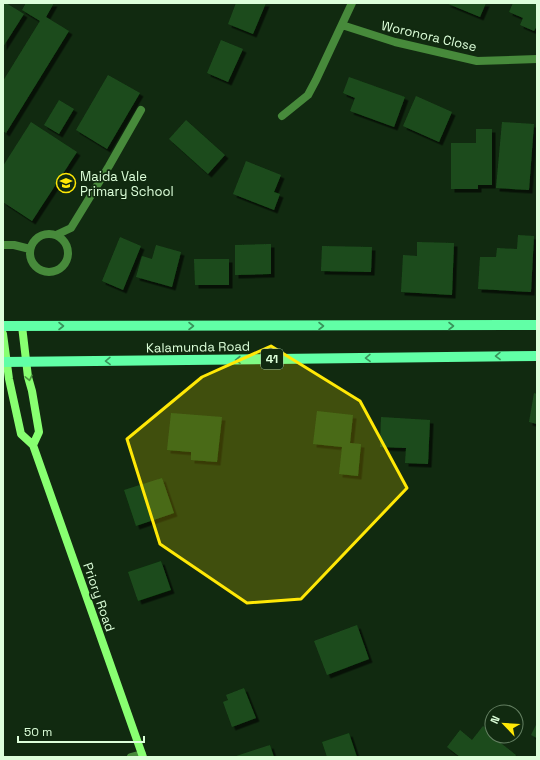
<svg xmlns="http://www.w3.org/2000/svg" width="540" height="760" font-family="'Space Grotesk',sans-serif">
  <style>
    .building { fill: #1c4c1c; filter: url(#shadow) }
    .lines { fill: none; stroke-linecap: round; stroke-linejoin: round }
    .street { stroke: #478a3b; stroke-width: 8 }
    .secondary { stroke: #88ff71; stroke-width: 8 }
    .primary { stroke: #61ffa6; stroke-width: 10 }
    .oneway { stroke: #39945b }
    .oneway2 { stroke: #4c9440 }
    .marked { fill: #ffe806; fill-opacity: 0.2; stroke: #ffe806; stroke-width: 3; stroke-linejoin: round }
    .labels { text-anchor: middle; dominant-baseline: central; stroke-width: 3.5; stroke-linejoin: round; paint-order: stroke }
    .shield { fill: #112a10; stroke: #a0bf9d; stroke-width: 1 }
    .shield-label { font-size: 12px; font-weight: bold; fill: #ddffda }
    .street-label { font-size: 13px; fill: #ddffda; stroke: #112a10 }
    .poi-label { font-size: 13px; fill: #ddffda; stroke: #112a10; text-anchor: start }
  </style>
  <defs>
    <filter id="shadow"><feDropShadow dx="3.5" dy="3.5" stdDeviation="0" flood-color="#0009"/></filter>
  </defs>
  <rect width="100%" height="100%" fill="#112a10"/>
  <!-- building -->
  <path class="building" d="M3 3H6L24 14 3 47Z
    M26 3H54L46 17 69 31 6 133 3 131V81L40 21 22 10Z
    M236 3H266L253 34 228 24Z
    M446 3H486L480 17Z
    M513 3H537V26L534 31 520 25 523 18 509 12Z
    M221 40 243 49 228 82 207 73Z
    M108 75 140 93 107 149 76 130Z
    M349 77 405 97 394 127 350 111 355 98 343 93Z
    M416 96 452 112 439 142 403 126Z
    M59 100 74 109 59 134 44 125Z
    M186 120 225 155 208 174 169 139Z
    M31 122 77 152 32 221 3 202V166Z
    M502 122 534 124 529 190 496 188Z
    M476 129H492V185H478V189H451V143H476Z
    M246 161 281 175 274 192 280 194 274 210 233 194Z
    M518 235 534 236 531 292 478 289 480 257H496L497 248 517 249Z
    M120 237 141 246 123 290 102 281Z
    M417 242 454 243 452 295 401 292 403 255 417 256Z
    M271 244V274L235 275V245Z
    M156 245 181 252 172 287 136 277 142 256 152 259Z
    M322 246 372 247 371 272 321 271Z
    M194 259H229V285H195Z
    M534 393 537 394V424L529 422Z
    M317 411 353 415 350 443 361 444 358 476 339 474 342 447 313 444Z
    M171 413 222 417 217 462 191 460V452L167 450Z
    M381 417 430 420 428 464 405 463 406 448 380 447Z
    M162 478 174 513 136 526 124 490Z
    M161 561 171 590 138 601 128 572Z
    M357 625 369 659 327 675 314 641Z
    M244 688 256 718 232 727 223 702 228 700 226 695Z
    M537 723V738L531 735Z
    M483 726 492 733V736H493V737L516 755 515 757H460L447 747 460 730 472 740Z
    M349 733 357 757H327L322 742Z
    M270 745 274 757H233Z"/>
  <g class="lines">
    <!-- street -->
    <path class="street" d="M342 25 395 42 477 61 537 59
      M282 116 308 95 316 80 352 3
      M30 253a19 19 0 1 1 38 0a19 19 0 1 1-38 0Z
      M56 235 71 228 109 166 141 110
      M3 245H14L30 249
      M131 757 142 754"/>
    <!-- secondary -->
    <path class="secondary" d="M22 326 28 377 32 391 39 432 33 445
      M3 334 9 379 21 434 33 445 143 757"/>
    <!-- primary -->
    <path class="primary" d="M3 326 537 325
      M3 362 537 356"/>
  </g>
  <!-- one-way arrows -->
  <defs><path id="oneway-chevron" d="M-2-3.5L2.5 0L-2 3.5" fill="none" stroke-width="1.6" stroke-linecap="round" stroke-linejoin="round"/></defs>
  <g class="oneway">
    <use href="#oneway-chevron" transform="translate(61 326)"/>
    <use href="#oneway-chevron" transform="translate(191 326)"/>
    <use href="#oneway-chevron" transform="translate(321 326)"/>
    <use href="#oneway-chevron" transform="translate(451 326)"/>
    <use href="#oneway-chevron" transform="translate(498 356) rotate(179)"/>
    <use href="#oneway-chevron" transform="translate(368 358) rotate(179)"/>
    <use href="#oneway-chevron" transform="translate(238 360) rotate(179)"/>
    <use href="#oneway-chevron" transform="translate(108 361) rotate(179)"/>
  </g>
  <use class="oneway2" href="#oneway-chevron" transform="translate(29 378) rotate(78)"/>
  <!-- marked area -->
  <path class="marked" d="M271 346 360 401 407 488 301 599 247 603 160 544 127 439 202 377Z"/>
  <!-- icons -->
  <defs>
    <g id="school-ring" transform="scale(1)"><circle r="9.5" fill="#112a10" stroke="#ffe806" stroke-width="1.5"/><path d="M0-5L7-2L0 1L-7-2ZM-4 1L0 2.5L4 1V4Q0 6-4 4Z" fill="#ffe806"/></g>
  </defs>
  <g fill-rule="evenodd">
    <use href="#school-ring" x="66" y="183"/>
  </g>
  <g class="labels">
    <!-- shield labels -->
    <rect class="shield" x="261" y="349" width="22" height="20" rx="3"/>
    <g class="shield-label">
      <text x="272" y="359">41</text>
    </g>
    <!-- street labels -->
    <g class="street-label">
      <text transform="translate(429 36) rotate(13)">Woronora Close</text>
      <text transform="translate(198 347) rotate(-1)">Kalamunda Road</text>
      <text transform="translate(99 597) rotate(71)">Priory Road</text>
    </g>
    <!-- poi labels -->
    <g class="poi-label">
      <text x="80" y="176">Maida Vale<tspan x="80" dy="15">Primary School</tspan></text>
    </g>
  </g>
  <!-- border -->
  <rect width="540" height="760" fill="none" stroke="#ddffda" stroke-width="8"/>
  <!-- north arrow -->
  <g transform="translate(504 724) rotate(295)"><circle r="19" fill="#112a10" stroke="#637f61"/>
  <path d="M0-3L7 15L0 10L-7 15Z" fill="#ffe806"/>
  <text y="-6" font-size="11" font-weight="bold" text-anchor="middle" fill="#ddffda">N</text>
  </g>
  <!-- scale -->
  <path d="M18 736v6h126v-6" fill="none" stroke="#ddffda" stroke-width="2"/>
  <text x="24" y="736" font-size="12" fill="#ddffda" stroke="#112a10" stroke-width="3" paint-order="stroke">50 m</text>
</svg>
